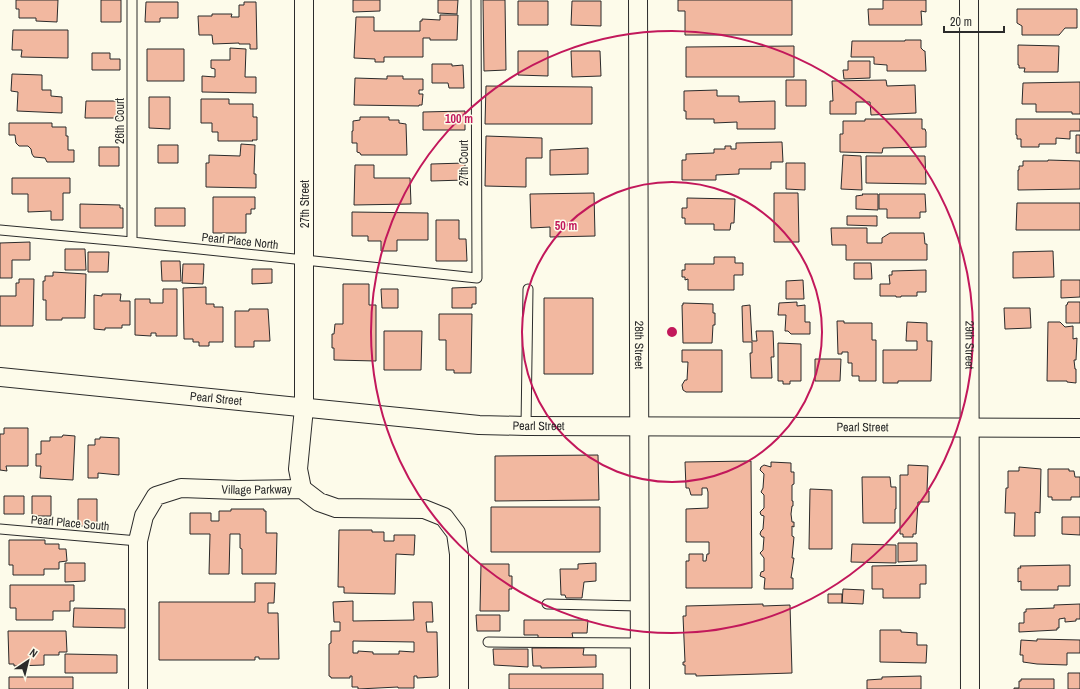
<svg xmlns="http://www.w3.org/2000/svg" width="1080" height="689" font-family="'Archivo Narrow',sans-serif">
  <style>
    .building { fill: #f2b8a0; stroke: #2b2b2b; fill-rule: evenodd }
    .lines { fill: none; stroke-linecap: round; stroke-linejoin: round }
    .service-casing { stroke: #2b2b2b; stroke-width: 11 }
    .minor-casing { stroke: #2b2b2b; stroke-width: 20 }
    .service { stroke: #fdfbea; stroke-width: 9 }
    .minor { stroke: #fdfbea; stroke-width: 18 }
    .ring { fill: none; stroke: #c2185b; stroke-width: 2 }
    .labels { text-anchor: middle; dominant-baseline: central; stroke-width: 3; stroke-linejoin: round; paint-order: stroke }
    .street-label { font-size: 12px; fill: #2b2b2b; stroke: #fdfbea }
    .centre { fill: #c2185b; stroke: #fdfbea; stroke-width: 2 }
    .ring-label { font-size: 12px; text-anchor: middle; font-weight: bold; fill: #c2185b; stroke: #fdfbea; stroke-width: 3; stroke-linejoin: round; paint-order: stroke }
  </style>
  <rect width="100%" height="100%" fill="#fdfbea"/>
  <!-- building -->
  <path class="building" d="M16 0H58L57 22 36 21V18H19V9H16Z
    M101 0H121V22H101Z
    M353 0H380V11L353 12Z
    M438 0H458L457 14 438 13Z
    M483 0H505L506 70 484 71Z
    M678 0H792V35H685V11H678Z
    M883 0H926V12L921 11 922 25H869L868 9H883Z
    M518 1H548V25H518Z
    M572 1H601V26L571 25Z
    M146 2H178V18H160V22H145Z
    M244 2H256L257 49H250V44H239V43L213 44 212 35H199L198 16H212V14H232L231 17H239V5H244Z
    M1017 9H1077V28H1065L1059 35H1022V26L1017 23Z
    M440 15H458L457 40H430V38H423V57H384V62H375V59L354 58 356 17H374V31H420V21H422V19L440 20Z
    M13 30H68V58L21 57 22 50H12Z
    M905 40H921V48L924 51H925L926 71H887V65L874 64V57H851L852 41H905Z
    M1018 45 1059 46 1058 72H1024L1025 68H1019V65H1018Z
    M794 46V77H686V47Z
    M230 48 246 49 245 77H256V93L202 92V76L215 77V69L211 68V60H230Z
    M147 49H184V81H147Z
    M518 51H548V76L518 75Z
    M571 51H600L601 76 572 77Z
    M92 53H110V59H120V70H92Z
    M848 61H870V78L844 79 843 70H848Z
    M432 64H452V66L463 65 464 88H449L448 83H432Z
    M12 74 42 75V90H51V96L62 97V113L17 111 18 92 11 91Z
    M387 76H403V79H423V90H419V94H423L422 105H419V106L354 105 355 78 387 79Z
    M786 80H806V106H786Z
    M886 80 887 86 915 85 916 113 871 115 870 102H856V114H830V101H833L832 81Z
    M1080 82V114H1072V112H1036V104H1022L1023 83Z
    M486 86 592 87V124H485Z
    M717 90V96H739V102L775 101V129H737V122L714 123V119H686V111H684V91Z
    M149 97H170V129L149 128Z
    M201 99H229V104H253V117H257V140H252L253 141H218V132H212V123H201Z
    M86 101H119V118H85Z
    M465 111V130H423V112Z
    M360 117H389V120H399V123L406 124 407 155H361L360 153 357 152V143H352V131H353V121L360 120Z
    M865 119H922V129H925L926 132V147L883 148 882 153 840 152V134H843V121H865Z
    M1016 119H1080V131H1070V139L1056 138V144H1039V147H1021V139H1017V135H1016Z
    M9 123H52V127H66V136H68V150H74V162H47L45 158 34 157 32 154 31 149 28 146H19L16 143 15 135H9Z
    M1076 135H1080V153H1076Z
    M486 136 542 138V158H526V187L485 186Z
    M782 142 783 162H771V169H739V174L716 175V180H682V160H686V154L714 153V149H725V146H731V149H736V143Z
    M241 144 255 145 254 174H256V188L206 187V163H209V155L240 156Z
    M158 145H178V163H158Z
    M99 147H119V166H99Z
    M588 148V174L550 175V150Z
    M843 155 861 156 862 190 841 189Z
    M866 156H925L926 184 866 183Z
    M1048 160 1080 161V189L1018 190V170H1019V166H1023V161H1048Z
    M465 163V180L431 181V164Z
    M786 163H805V190L786 189Z
    M355 165H374V178H410L411 204 354 205Z
    M12 178H70V193H63V220H51V211L28 212V194H12Z
    M594 193 595 236 550 237V227L531 228 530 194Z
    M774 193H798L799 242H774Z
    M862 194H878V210L856 209V196L863 195Z
    M879 194H925L926 212H920V218H887V209H879Z
    M213 197H255V209H251V214H246V233H213Z
    M687 198 735 199 734 223H731L730 230H714V224H685V218H682V208H687Z
    M1017 203H1080V230H1016Z
    M80 204 120 205V208H123V228H80Z
    M155 208H185V226H155Z
    M352 212 428 213V240H397V251H381V241H368V236H352Z
    M847 216H877V226L847 225Z
    M436 220H459V239H466L467 261H436Z
    M831 228H867V243H882V238L890 233H924L925 244H927V260H846V245H832Z
    M30 242V260H12V278H0V243Z
    M65 249H85L86 270H65Z
    M1053 251 1054 277 1013 278V252Z
    M88 252H109L108 272H88Z
    M714 257H735V263H743V275H734V290H688V279L685 280V277H682V270H685V264H714Z
    M161 261H180L181 281H162Z
    M854 263H871L872 279H854Z
    M183 264H204L203 284 182 283Z
    M252 269H272V283L252 284Z
    M926 270V292H917V296H901V297H896V296H880V284H890L889 275H892V271Z
    M53 272 86 274 85 318H62V320H46V300H43V281H45V276H53Z
    M19 279H34L33 326H0V296H16V283H19Z
    M803 280 804 299H786V281Z
    M1061 280H1080V297L1061 298Z
    M343 284H369V305H376V361L334 360V348H332V334H334L335 324H343Z
    M206 287V304H214V307H223V342H209V346H199V342H193V339H184L183 288Z
    M476 287V304H472V308H452V288Z
    M163 289H177V336H156V333H151V336L135 335V299H150V303H163Z
    M381 289H398V308H382Z
    M102 294H121L120 301H130V325H122V328H105V330L94 329V295L102 296Z
    M544 298H593V374H544Z
    M797 302V306L805 305V322H810V334H791L788 331H785L786 315H778L779 303Z
    M1068 302H1080V323H1066V305H1067Z
    M683 303 713 304V313H715V325H713L712 343H683L682 305H683Z
    M750 305 752 341H757L756 331H773L774 357H771L772 378H751L750 353H752V342H743L742 306Z
    M1004 308H1030L1031 328 1005 329Z
    M249 309H268L270 341H254V347H235V311H249Z
    M439 314H472L471 373H454V370H446V340H439Z
    M837 321H844V323H872V340H876V381H859V376H852V363H848V352H842V354H838Z
    M907 322 927 323V341H932L931 381H898V383H883V350H917V341H906Z
    M1048 322H1060L1065 327 1073 326V339L1077 338 1076 360H1074L1075 369H1076V383L1067 382V381H1047Z
    M384 331H422L421 370H384Z
    M778 343 801 344V381H790V384H783V381H778Z
    M682 350H722V392H686L683 390 682 385 685 380H687L688 362H682Z
    M815 359H841L840 381H815Z
    M4 428H28V466H6L7 471 0 470V434H4Z
    M63 435 75 436 73 480 40 478 41 466H36V454H41V441H50V437H62Z
    M100 437 119 438V475L98 473V478H88V445H95V439H100Z
    M598 455 599 500 495 501V456Z
    M751 461 752 588H686V561H689V554H703V561H706L707 554H709V542H686V509L708 508V492L707 488H702V495H691L689 488H686L685 462Z
    M771 462 791 463V472H794V484L792 485V501H793V506H792L791 514 792 522H794V527L792 526V536L794 537 792 558H794L791 578H793V589H764L765 578 760 576 761 572 764 571V558L760 553 763 550 764 537H762L760 534 761 531 763 529 764 516 761 515 760 512 764 508V495L761 492 763 488 764 474 760 470 761 467 764 465 771 467Z
    M908 465 928 466 927 491H929V502H918L916 534H913V537H903V534H900V475H908Z
    M1019 467 1041 469 1040 513 1035 512V536H1014L1015 513H1005L1006 488H1008V471H1019Z
    M1048 469H1069V471H1074L1075 477H1080V497H1071V500H1052V497H1048Z
    M862 477H890L891 487H896V509H895V523H863Z
    M810 489 832 490V549H809Z
    M4 496H24V514H4Z
    M32 496H51V516H32Z
    M78 499H97V526H78Z
    M491 507H600V552H491Z
    M231 509H264V511H266V533H277L276 574H242V549L240 548V534H230L229 574H209L210 534H190V513H211V521H219V511H231Z
    M1062 517H1080V535L1062 534Z
    M339 530H372V532H384V541H394V535H415L414 555 396 554 395 594 344 593V587H338Z
    M9 540H45V544H59V549H66L67 561 59 562V569H44V575H13V565H9Z
    M898 543H917V561L898 562Z
    M852 544 896 545V563L851 562Z
    M65 563H85V581L65 582Z
    M596 563V581L584 582 582 598H566L565 595H561L560 569H578V564Z
    M481 564H509V576H512V589H509V611H480Z
    M926 565V584H920V598H883V589H872V566Z
    M1070 565V586H1058V590H1021V581L1018 582V568H1021L1020 566Z
    M255 583H275L274 603H268V613H278L279 659H259V657H255V660H159V602H255Z
    M10 585H74V601H70V611H53V620H16V608H10Z
    M843 589 864 590 863 604 842 603Z
    M828 594H842V603H828Z
    M353 601V621L414 620 413 602H432L433 622H426L427 632H437L438 676 436 677 417 678V676H414V688H398V687L358 689V687H352V676H350V678H331V677L329 676V644L331 643V631H340V622H334L333 602ZM353 641 414 642V652L399 651V654H373V652L358 651V653H353Z
    M763 604V606L790 605 792 673 696 676V674H685V665H683V662H685L683 616H686V606Z
    M1080 604V619H1076V621L1065 622V618L1059 619V628H1057V630L1019 632V623H1024V612H1026V609L1054 608V605Z
    M74 608 125 609V628L73 627Z
    M476 615H500V631H477Z
    M524 620H588L587 633H572L573 638 538 639V635H524Z
    M880 630H901V632L917 633V645H927L926 663 880 662Z
    M8 631H66L67 652H59V655H44V665L14 666V664H9Z
    M1037 639 1080 640V653H1067V665L1037 664 1023 662V655H1020L1021 640 1037 641Z
    M532 648H584L583 655H596V667L541 668V666H533Z
    M493 649H528V667L494 665Z
    M65 654 117 655V673H65Z
    M1068 673H1080V689H1068Z
    M509 674H603V689H509Z
    M921 676V689H867V680L882 679V677Z
    M9 677H73V689H9Z
    M1021 679H1054V689H1014V688H1019V681H1021Z"/>
  <g class="lines">
    <!-- service casing -->
    <g class="service-casing">
      <path id="service" d="M0 230 132 242 477 278 476 0
        M132 242V0
        M526 426 528 289
        M0 529 138 541
        M547 604 640 606
        M488 642 640 643"/>
    </g>
    <!-- minor casing -->
    <g class="minor-casing">
      <g id="minor">
        <path id="s1" d="M638 0 640 689"/>
        <path id="s2" d="M969 0 970 689"/>
        <path id="s3" d="M0 377 479 425 526 426 1080 428"/>
        <path d="M302 489 298 469 304 408V0"/>
        <path id="s4" d="M138 689V541L144 516 156 496 181 488 238 490 302 489 319 502 336 508 424 509 444 517 456 533 459 554V689"/>
      </g>
    </g>
    <!-- service -->
    <use href="#service" class="service"/>
    <!-- minor -->
    <use href="#minor" class="minor"/>
  </g>
  <!-- distance rings -->
  <g class="ring">
    <circle cx="672" cy="332" r="150"/>
    <circle cx="672" cy="332" r="301"/>
  </g>
  <g class="labels">
    <!-- street labels -->
    <g class="street-label">
      <text transform="translate(120 121) rotate(-90)">26th Court</text>
      <text transform="translate(464 163) rotate(-90)">27th Court</text>
      <text transform="translate(305 204) rotate(-90)">27th Street</text>
      <text transform="translate(240 241) rotate(6)">Pearl Place North</text>
      <text stroke="none"><textPath href="#s2" startOffset="345">29th Street</textPath></text>
      <text stroke="none"><textPath href="#s1" startOffset="345">28th Street</textPath></text>
      <text stroke="none"><textPath href="#s3" startOffset="217">Pearl Street</textPath></text>
      <text stroke="none"><textPath href="#s3" startOffset="541">Pearl Street</textPath></text>
      <text stroke="none"><textPath href="#s3" startOffset="865">Pearl Street</textPath></text>
      <text stroke="none"><textPath href="#s4" startOffset="299">Village Parkway</textPath></text>
      <text transform="translate(70 523) rotate(5)">Pearl Place South</text>
    </g>
  </g>
  <circle cx="672" cy="332" r="6" class="centre"/>
  <g class="ring-label">
    <text x="459" y="123">100 m</text>
    <text x="566" y="230">50 m</text>
  </g>
  <!-- north arrow -->
  <g transform="translate(28 661) rotate(35)" stroke="#fdfbea" stroke-width="3" paint-order="stroke">
  <path d="M0-3L7 15L0 10L-7 15Z" fill="#2b2b2b"/>
  <text y="-6" font-size="11" font-weight="bold" text-anchor="middle" fill="#2b2b2b">N</text>
  </g>
  <!-- scale -->
  <path d="M944 26v6h60v-6" fill="none" stroke="#2b2b2b" stroke-width="2"/>
  <text x="950" y="26" font-size="12" fill="#2b2b2b" stroke="#fdfbea" stroke-width="3" paint-order="stroke">20 m</text>
</svg>
